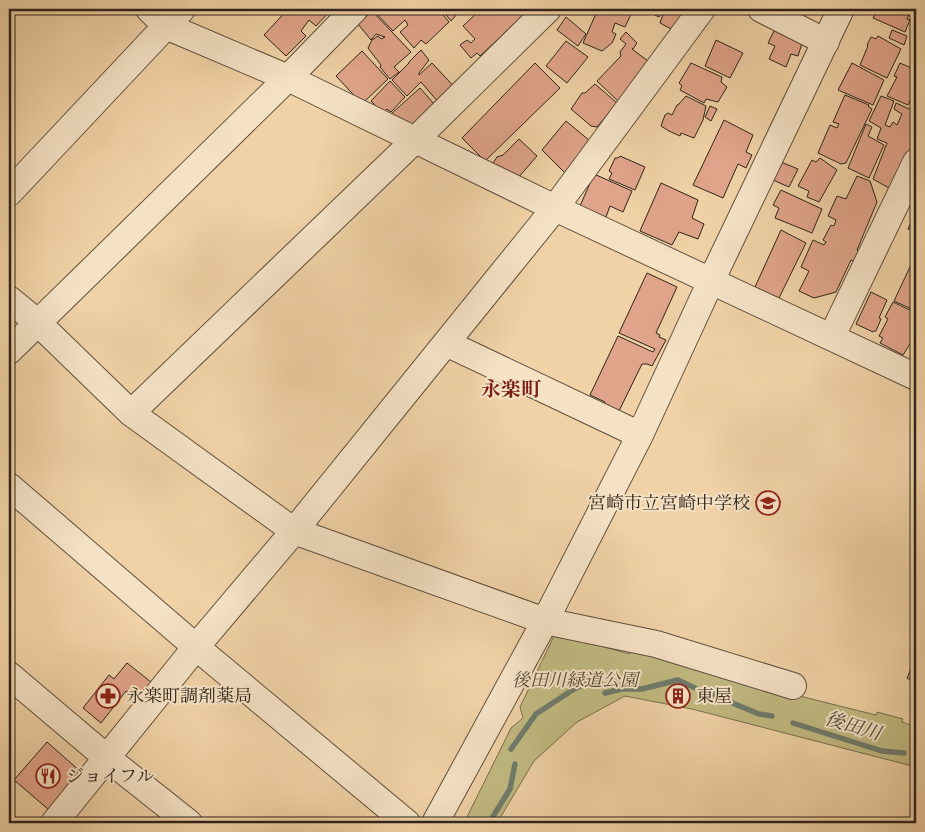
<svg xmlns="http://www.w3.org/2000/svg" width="925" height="832" font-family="'IM FELL French Canon','Noto Serif JP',serif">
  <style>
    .green { fill: #c1ba81; stroke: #776e4e }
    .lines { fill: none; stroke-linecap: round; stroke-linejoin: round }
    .stream { stroke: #6f7c6c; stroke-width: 5.5 }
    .building { fill: #e0a48a; stroke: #2d231a }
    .minor-casing { stroke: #5e4f3d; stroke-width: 28 }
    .minor { stroke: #f5e2c5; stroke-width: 26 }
    .labels { text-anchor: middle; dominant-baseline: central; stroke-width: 4; stroke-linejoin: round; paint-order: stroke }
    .poi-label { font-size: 18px; fill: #2d231a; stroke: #f5e2c5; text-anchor: start }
    .park-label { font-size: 18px; font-style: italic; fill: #524934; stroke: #f5e2c5 }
    .water-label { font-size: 19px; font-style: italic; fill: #48483c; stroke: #f5e2c5 }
    .quarter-label { font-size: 20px; font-weight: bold; fill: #7a1f14; stroke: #f5e2c5 }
  </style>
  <rect width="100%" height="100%" fill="#f0d2a6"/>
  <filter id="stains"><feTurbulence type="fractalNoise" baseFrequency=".004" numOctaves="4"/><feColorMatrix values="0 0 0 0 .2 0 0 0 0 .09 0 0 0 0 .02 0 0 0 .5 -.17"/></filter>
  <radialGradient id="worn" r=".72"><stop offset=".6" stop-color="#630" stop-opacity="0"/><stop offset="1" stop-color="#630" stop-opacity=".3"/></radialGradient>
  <!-- green -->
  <path class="green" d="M559 634 629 654 633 648C713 675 795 695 876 715L877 712 903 719 902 722 916 727V741L914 748H916V767L692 709 625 696 577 722 534 761 497 823H464L511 728 523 718 520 707 554 636Z"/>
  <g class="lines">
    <!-- stream -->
    <path class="stream" d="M707 692 720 696 730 702 759 714 772 716
      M605 693 622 689H642L678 680 695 688
      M793 723 882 751 904 753
      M511 749 536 714 574 689 595 680 600 682
      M489 823 510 789 515 764"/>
  </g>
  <!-- building -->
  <path class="building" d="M288 9H332L316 26 309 20 301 31 306 36 286 56 264 35Z
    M374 9H409L413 14 419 9H438L449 22 426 44 421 40 414 48 400 32 408 25 405 20 393 31 373 10Z
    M441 9H454L458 13 451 21Z
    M481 9H530L480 56 477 53 471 58 460 45 467 40 471 43 475 39 463 26Z
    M598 9H624L632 12 625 27 615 23 612 32 616 34 612 43 602 51 583 43Z
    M643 9H663L659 17Z
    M666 9H687L673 30 660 23 662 17Z
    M878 9H916V11L911 9 907 19 910 20 905 32 873 18Z
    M372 11 411 52 394 67 399 72 390 79 380 67 381 65 368 48 372 40 378 36 381 39 385 37 376 34 371 40 358 24Z
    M566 17 586 34 578 46 557 30Z
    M776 27 803 40 798 56 791 54 786 67 769 59 775 46 768 43Z
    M892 30 907 36 904 45 889 38Z
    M626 32 637 43 633 49H632L652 64 620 103 597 81 621 56 620 52 626 44 620 39Z
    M878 36 901 49 887 78 860 65 868 46 867 45 871 37 876 39Z
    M716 40 743 53 730 78 705 66Z
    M566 41 588 57 567 83 546 66Z
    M421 50 429 60 419 73V75L432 63 460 93 421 131 391 114 420 88 435 105 438 102 421 82 407 96 392 80 409 63V62Z
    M362 51 388 79 362 104 336 76Z
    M535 63 560 88 485 161 462 138Z
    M691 63 722 77 721 82 727 87 718 102 706 99 704 103 680 90 682 86 679 83Z
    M852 63 884 80 873 105 838 90Z
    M900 63 916 70V89L908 105 887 96 897 77 894 76Z
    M390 81 405 97 391 112 387 109 383 113 371 101Z
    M595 84 617 103 597 127 591 126 571 109 582 93H585Z
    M845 95 869 105 868 106 872 109 846 163 841 164 818 153 830 125 837 128 839 124 833 122Z
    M686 96 706 106 703 120 694 138 681 133 680 136 669 131 661 126 665 115 668 113 672 115 677 105 679 104Z
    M881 96 894 101 885 125 890 127 893 122 897 125 902 114 894 109 896 103 916 112 915 120H916V159L889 188 873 179 887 143 877 139 881 128 869 121Z
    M710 106 717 109 711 121 705 117Z
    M724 120 753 135 746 152 752 155 746 168 738 164 723 198 693 185Z
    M566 121 590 141 567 175 542 150Z
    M866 124 872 127 868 136 884 145 869 178 848 168Z
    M519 139 537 156 518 178 491 166 497 157 503 155Z
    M620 156 645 167 635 190 609 179 612 173 609 171 615 158H618Z
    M820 158 837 170 819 202 807 197 809 191 798 186 812 160 816 162Z
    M781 162 798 169 789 187 773 180Z
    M594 174 632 191 623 212 610 206 606 217 580 206Z
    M857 176 870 181 877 202 857 250 865 255 861 264 851 260 836 292 814 298 799 291 809 271 801 267 813 240 824 245 826 242 823 240 831 225 834 226 836 220 828 216 837 196 846 199Z
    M661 183 698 200 692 218 704 224 698 239 679 232 672 245 640 231Z
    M781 190 822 209 812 233 775 218 779 208 773 205Z
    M916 211V232L908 229Z
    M781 230 806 243 779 298 755 287Z
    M916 254V311L894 301Z
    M647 273 677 287 656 333 660 335 659 337 666 340 652 366 647 364H642L618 413 604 405 605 402 590 395 618 336 653 352 655 349 619 333Z
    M871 292 887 300 879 318 881 319 876 331H874L873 332 856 324Z
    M893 302 916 313V334L903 355 880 343 883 338 879 336 888 319 885 317Z
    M916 340V363L911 360 914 351H912Z
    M916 657V683L907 678Z
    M127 663 151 682 137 700 126 691 101 723 83 708 109 675 114 679Z
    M675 689 686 693 682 704 671 700Z
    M47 742 81 772 49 810 14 780Z"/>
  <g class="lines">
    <!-- minor casing -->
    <g class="minor-casing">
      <path id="minor" d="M149 9 166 26 288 78 555 208 916 377
        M761 9 826 42
        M9 193 182 9
        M9 299 37 322 131 413 294 531 545 621 656 644 793 686
        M832 336 916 162
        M446 343 640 435
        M9 351 288 78 355 9
        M131 413 415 140 548 9
        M9 486 196 647 407 823
        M9 675 107 758 189 823
        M54 823 196 647 294 531 555 208 702 9
        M435 823 545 621 640 435 711 281 841 9"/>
    </g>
    <!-- minor -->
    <use href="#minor" class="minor"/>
  </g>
  <!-- icons -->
  <defs>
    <g id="school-ring" transform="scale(1.25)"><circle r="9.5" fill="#f5e2c5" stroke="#8f2418" stroke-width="1.5"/><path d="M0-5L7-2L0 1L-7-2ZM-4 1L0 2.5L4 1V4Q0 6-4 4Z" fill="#8f2418"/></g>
    <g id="pharmacy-ring" transform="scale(1.25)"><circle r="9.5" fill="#f5e2c5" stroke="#8f2418" stroke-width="1.5"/><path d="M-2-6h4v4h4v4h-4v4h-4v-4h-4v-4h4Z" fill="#8f2418"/></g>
    <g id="building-ring" transform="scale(1.25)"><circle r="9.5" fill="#f5e2c5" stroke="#8f2418" stroke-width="1.5"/><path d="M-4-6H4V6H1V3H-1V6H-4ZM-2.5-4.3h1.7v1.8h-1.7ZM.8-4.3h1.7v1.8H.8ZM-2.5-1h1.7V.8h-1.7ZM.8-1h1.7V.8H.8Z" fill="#8f2418"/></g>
    <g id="restaurant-ring" transform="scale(1.25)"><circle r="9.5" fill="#f5e2c5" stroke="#8f2418" stroke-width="1.5"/><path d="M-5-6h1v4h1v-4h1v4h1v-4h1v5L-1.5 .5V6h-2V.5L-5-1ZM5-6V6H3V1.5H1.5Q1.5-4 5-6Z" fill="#8f2418"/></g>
  </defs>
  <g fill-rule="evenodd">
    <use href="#school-ring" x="768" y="503"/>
    <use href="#pharmacy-ring" x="108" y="696"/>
    <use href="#building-ring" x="678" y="696"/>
    <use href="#restaurant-ring" x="48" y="776"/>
  </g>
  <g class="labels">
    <!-- poi labels -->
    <g class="poi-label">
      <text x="750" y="503" text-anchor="end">宮崎市立宮崎中学校</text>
      <text x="126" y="696">永楽町調剤薬局</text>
      <text x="696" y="696">東屋</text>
      <text x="66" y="776">ジョイフル</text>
    </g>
    <!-- park labels -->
    <g class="park-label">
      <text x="575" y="680">後田川緑道公園</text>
    </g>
    <!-- water labels -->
    <g class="water-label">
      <text transform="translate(853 726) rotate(17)">後田川</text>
    </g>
    <!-- quarter labels -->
    <g class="quarter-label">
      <text x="511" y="389">永楽町</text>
    </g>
  </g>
  <!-- margin -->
  <rect width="925" height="832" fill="none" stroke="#f0d2a6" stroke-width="30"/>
  <rect x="10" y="10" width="905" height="812" fill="none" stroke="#2d231a" stroke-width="2.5"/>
  <rect x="15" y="15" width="895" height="802" fill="none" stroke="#2d231a"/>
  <rect width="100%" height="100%" filter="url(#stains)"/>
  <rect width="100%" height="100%" fill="url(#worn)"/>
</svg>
